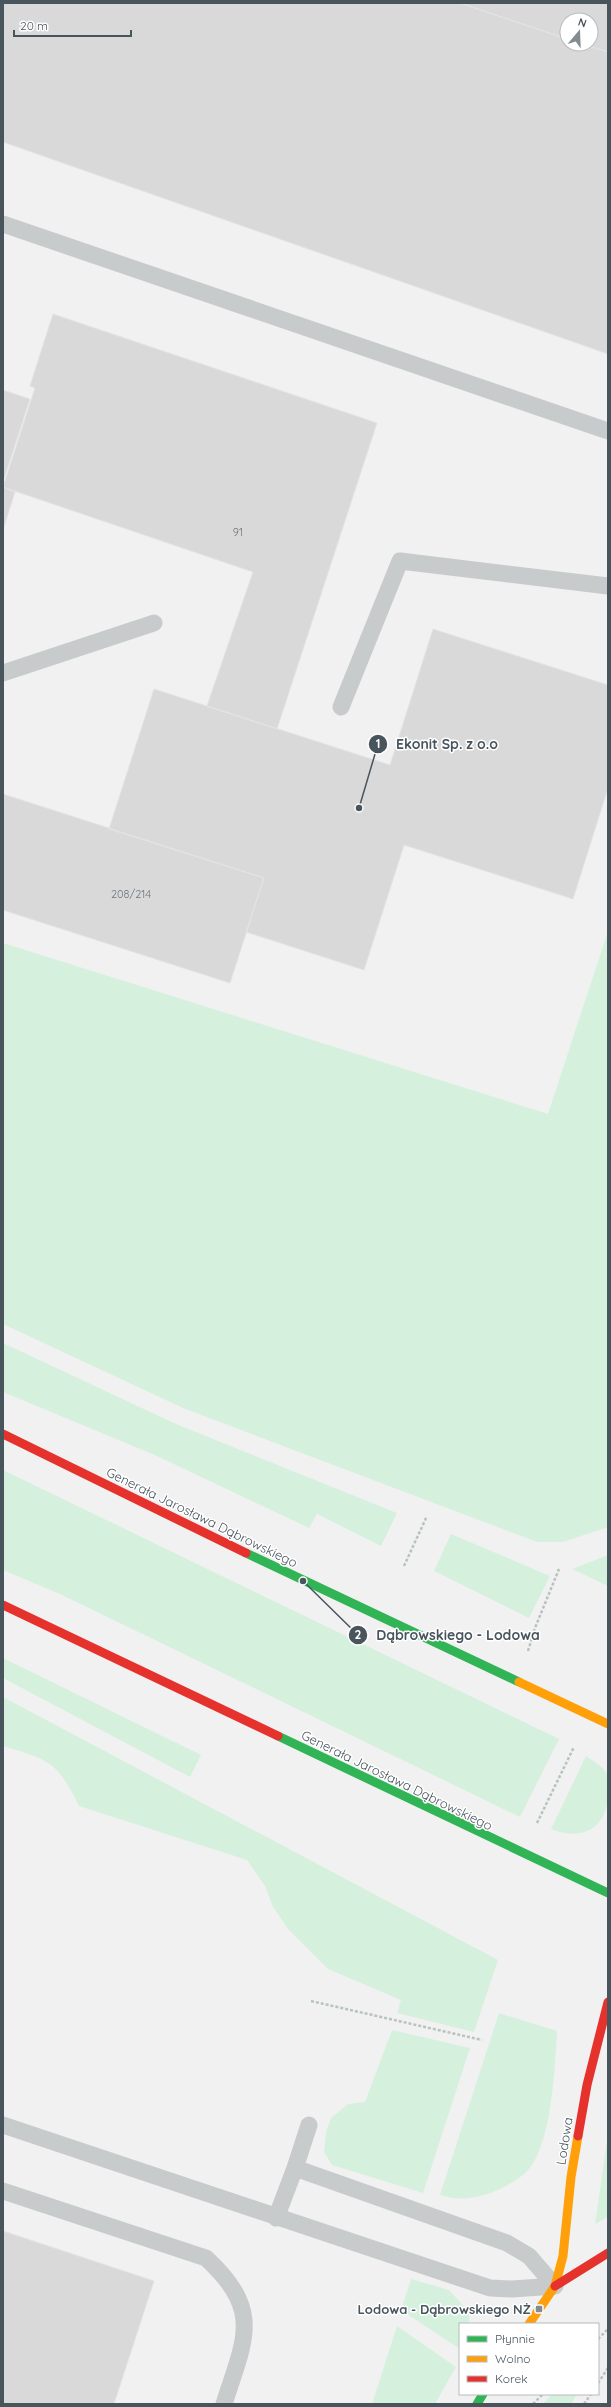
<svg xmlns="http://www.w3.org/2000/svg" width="611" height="2407" font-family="Quicksand,sans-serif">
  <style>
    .grass { fill: #d6f0de }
    .building { fill: #d9d9da; stroke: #e2e3e4 }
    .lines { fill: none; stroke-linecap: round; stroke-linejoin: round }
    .path { stroke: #b7c3bf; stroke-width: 2.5; stroke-dasharray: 3 2; stroke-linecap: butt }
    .lane { stroke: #c8cbcc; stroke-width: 17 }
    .fast { stroke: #30b455; stroke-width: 9 }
    .slow { stroke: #ff9f0a; stroke-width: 9 }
    .jam { stroke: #e5322d; stroke-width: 9 }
    .poi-dot { fill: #838c91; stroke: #fff; stroke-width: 1.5 }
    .labels { text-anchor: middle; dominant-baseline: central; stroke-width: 3; stroke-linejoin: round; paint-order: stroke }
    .number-label { font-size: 11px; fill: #6d777d }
    .street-label { font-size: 13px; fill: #48555d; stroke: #fff }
    .poi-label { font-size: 13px; font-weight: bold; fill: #48555d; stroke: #fff; text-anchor: end }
    .leader { fill: none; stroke: #48555d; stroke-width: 1.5 }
    .callout-dot { fill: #48555d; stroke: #fff; stroke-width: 1.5 }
    .mark-label { font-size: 12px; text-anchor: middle; font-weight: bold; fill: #fff }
    .callout-label { font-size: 14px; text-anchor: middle; font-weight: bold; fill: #48555d; stroke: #fff; stroke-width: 3; stroke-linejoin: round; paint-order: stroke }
  </style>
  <rect width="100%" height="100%" fill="#f1f1f1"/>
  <!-- grass -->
  <path class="grass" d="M608 931V1527L563 1542H537L183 1408 3 1324V943L548 1114Z
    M3 1343 176 1424 397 1513 381 1546 317 1514 309 1528 157 1456 3 1392Z
    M3 1470 559 1739 520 1817 62 1595 3 1570Z
    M451 1534 550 1576 529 1618 434 1571Z
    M608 1555V1586L572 1569Z
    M3 1658 201 1755 190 1777 3 1678Z
    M3 1697 498 1960 474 2032 397 2013 401 2000 328 1969 289 1930 273 1907 265 1886 247 1860 79 1806C57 1761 49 1760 3 1746Z
    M586 1756C593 1761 603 1766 607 1774 609 1779 608 1787 608 1793 608 1828 582 1842 551 1829Z
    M499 2013 557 2031C555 2067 552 2135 532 2165 523 2178 507 2186 493 2192 473 2199 459 2201 440 2195Z
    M392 2030 470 2048 423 2193 332 2165 324 2152 326 2132 331 2118 348 2104 365 2102Z
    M608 2134V2217L595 2224Z
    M411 2279 449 2290 469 2312V2324H460V2349L401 2310Z
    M397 2326 456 2367 435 2404H372Z
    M552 2394H577L571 2404H543Z"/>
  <!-- building -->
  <path class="building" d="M3 3H460L567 39V44H583L608 52V354L3 142Z
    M460 3H608V52L583 44H591V20H567V39Z
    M53 314 377 423 277 729 207 706 253 572 3 487 35 388 30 386Z
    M3 390 30 399 3 482Z
    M3 487 15 492 3 530Z
    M433 629 608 685V788L573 899 404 845 364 970 246 932 264 878 109 829 154 689 390 765Z
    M3 794 264 878 230 983 3 910Z
    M3 2231 154 2281 114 2404H3Z"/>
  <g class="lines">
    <!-- path -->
    <path class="path" d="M404 1566 427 1516
      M528 1651 535 1628 559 1569
      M537 1823 574 1747
      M311 2001 482 2040
      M598 2339 608 2329
      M598 2383 608 2368
      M533 2404 543 2394
      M584 2404 591 2394"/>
    <!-- lane -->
    <path class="lane" d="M3 224 608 431
      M3 673 154 623
      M341 707 400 561 608 586
      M3 2125 490 2288 512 2289 555 2286 529 2256 507 2243 295 2168 309 2125
      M3 2191 206 2258C263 2311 245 2338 224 2404
      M276 2218 295 2168"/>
    <!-- fast -->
    <path class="fast" d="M246 1553 519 1682
      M278 1736 608 1893
      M477 2404 483 2394"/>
    <!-- slow -->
    <path class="slow" d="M519 1682 608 1724
      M529 2324 555 2286 563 2256 571 2177 578 2136"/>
    <!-- jam -->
    <path class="jam" d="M3 1434 246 1553
      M3 1605 278 1736
      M578 2136 587 2085 608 2002
      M555 2286 608 2253"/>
  </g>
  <!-- markers -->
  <rect class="poi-dot" x="535" y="2305" width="8" height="8" rx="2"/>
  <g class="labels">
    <!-- number labels -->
    <g class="number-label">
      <text x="238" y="532">91</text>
      <text x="131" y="894">208/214</text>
    </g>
    <!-- street labels -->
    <g class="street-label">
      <text transform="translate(202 1517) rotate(26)">Generała Jarosława Dąbrowskiego</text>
      <text transform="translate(397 1780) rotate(26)">Generała Jarosława Dąbrowskiego</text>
      <text transform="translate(564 2141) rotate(-81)">Lodowa</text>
    </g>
    <!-- poi labels -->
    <g class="poi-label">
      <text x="531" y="2309">Lodowa - Dąbrowskiego NŻ</text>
    </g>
  </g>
  <!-- callouts -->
  <path class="leader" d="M359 808L378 744M303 1581L358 1635"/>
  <g class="callout-dot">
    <circle cx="359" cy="808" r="4"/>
    <circle cx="303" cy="1581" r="4"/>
    <circle cx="378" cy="744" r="10"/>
    <circle cx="358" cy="1635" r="10"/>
  </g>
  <g class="mark-label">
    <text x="378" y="748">1</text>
    <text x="358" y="1639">2</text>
  </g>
  <g class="callout-label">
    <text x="447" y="749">Ekonit Sp. z o.o</text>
    <text x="458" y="1640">Dąbrowskiego - Lodowa</text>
  </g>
  <!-- border -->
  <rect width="611" height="2407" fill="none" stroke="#48555d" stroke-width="8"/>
  <!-- legend -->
  <rect x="459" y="2323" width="140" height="72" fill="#ffffff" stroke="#b6bbbe"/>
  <rect x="467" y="2336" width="20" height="6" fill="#30b455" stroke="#b6bbbe"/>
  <text x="495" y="2343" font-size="12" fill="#48555d">Płynnie</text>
  <rect x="467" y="2356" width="20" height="6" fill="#ff9f0a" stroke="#b6bbbe"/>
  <text x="495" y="2363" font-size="12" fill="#48555d">Wolno</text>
  <rect x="467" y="2376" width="20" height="6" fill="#e5322d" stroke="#b6bbbe"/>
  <text x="495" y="2383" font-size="12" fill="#48555d">Korek</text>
  <!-- north arrow -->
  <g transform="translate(579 32) rotate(19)"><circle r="19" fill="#ffffff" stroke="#b6bbbe"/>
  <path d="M0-3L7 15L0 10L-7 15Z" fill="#838c91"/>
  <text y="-6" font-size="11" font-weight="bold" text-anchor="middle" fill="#48555d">N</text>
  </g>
  <!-- scale -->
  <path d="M14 30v6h117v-6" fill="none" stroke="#48555d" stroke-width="2"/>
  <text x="20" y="30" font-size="12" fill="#48555d" stroke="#ffffff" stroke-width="3" paint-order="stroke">20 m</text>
</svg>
